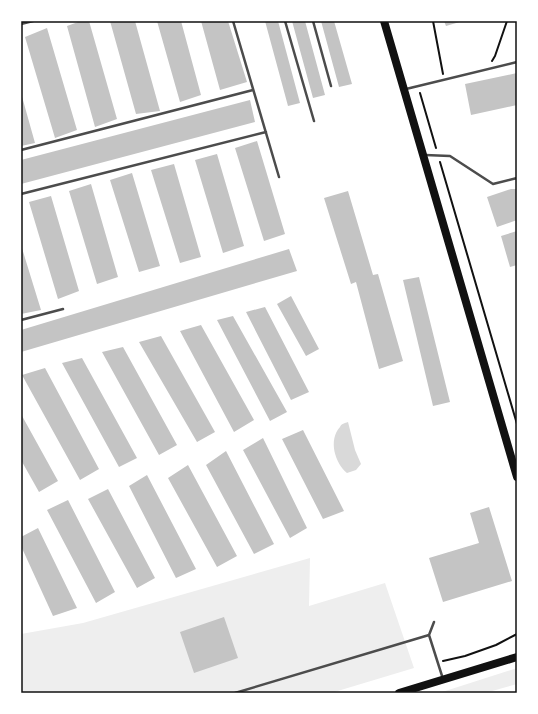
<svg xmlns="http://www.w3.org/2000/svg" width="538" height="714" font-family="'DM Sans',sans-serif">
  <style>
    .green { fill: #eee }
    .water { fill: #d9d9d9 }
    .building { fill: #c4c4c4 }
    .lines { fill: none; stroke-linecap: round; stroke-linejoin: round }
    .path { stroke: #111; stroke-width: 2 }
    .service { stroke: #4c4c4c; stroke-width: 2.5 }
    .trunk { stroke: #111; stroke-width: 8 }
    .neatline { fill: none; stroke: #111; stroke-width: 1.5 }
  </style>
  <rect width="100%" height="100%" fill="#fff"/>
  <!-- green -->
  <path class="green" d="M310 558 309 606 385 583 414 668 331 693H21V634L83 623Z
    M517 668V684L485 693H439Z"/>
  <!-- water -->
  <path class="water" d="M348 422 355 450 361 464 356 470 347 473C335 463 328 440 340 427 341 424 345 423 348 422Z"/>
  <!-- building -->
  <path class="building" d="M81 21H89L117 119 95 127 67 26Z
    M110 21H135L160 111 136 114Z
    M157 21H181L201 95 180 102Z
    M201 21H228L247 82 220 90Z
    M265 21H278L300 103 288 106Z
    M292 21H305L325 95 313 98Z
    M321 21H334L352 84 339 87Z
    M444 21H463L446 26Z
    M47 28 77 130 55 138 25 37Z
    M517 73V105L471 115 465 84Z
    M21 93 35 143 21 146Z
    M250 100 255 122 21 184V160Z
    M257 141 285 234 264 241 235 148Z
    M217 154 244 246 223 253 195 160Z
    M174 164 201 257 180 263 151 170Z
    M132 173 160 266 139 272 110 180Z
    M91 184 118 277 97 284 69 191Z
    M511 189H517V220L497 227 487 197Z
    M348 191 373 275 378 274 403 361 379 369 356 282 351 284 324 198Z
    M51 196 79 291 58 299 29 202Z
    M517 231V265L510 267 501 236Z
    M21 245 41 310 21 314Z
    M289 249 297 271 21 352V330Z
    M419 277 450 402 433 406 403 280Z
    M291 296 319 349 306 356 277 304Z
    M265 307 309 392 291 400 246 312Z
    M233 316 287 412 270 421 217 320Z
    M201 325 254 420 234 432 180 331Z
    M161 336 215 432 197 442 139 342Z
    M123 347 177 445 159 455 102 352Z
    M82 358 137 458 119 467 62 363Z
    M45 368 99 469 80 480 22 375Z
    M21 414 58 481 39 492 21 460Z
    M303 430 344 511 323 519 282 439Z
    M263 438 307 528 290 538 243 450Z
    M226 451 274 544 254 554 206 465Z
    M188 465 237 556 217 567 168 478Z
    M147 475 196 569 176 578 129 486Z
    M108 489 155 578 137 588 88 499Z
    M68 500 115 592 96 603 47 510Z
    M489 507 512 581 443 602 429 558 479 543 470 513Z
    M38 528 77 608 53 616 21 546V537Z
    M224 617 238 658 194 673 180 632Z"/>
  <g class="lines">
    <!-- path -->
    <path class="path" d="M433 21 443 74
      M492 61 495 56 507 21
      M420 93 436 148
      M440 162 517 424
      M443 661 465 656 496 645 517 634"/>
    <!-- service -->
    <path class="service" d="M233 21 279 177
      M285 21 314 121
      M313 21 331 86
      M21 24 33 21
      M406 89 517 62
      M21 150 253 90
      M425 155 450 156 493 184 517 178
      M21 194 266 132
      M21 320 63 309
      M434 622 429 635 443 679
      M235 693 429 635"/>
    <!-- trunk -->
    <path class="trunk" d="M384 21 517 477
      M399 693 517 657"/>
  </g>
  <!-- border -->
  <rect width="538" height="714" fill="none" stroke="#ffffff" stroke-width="44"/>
  <rect x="22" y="22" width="494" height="670" class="neatline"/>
</svg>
